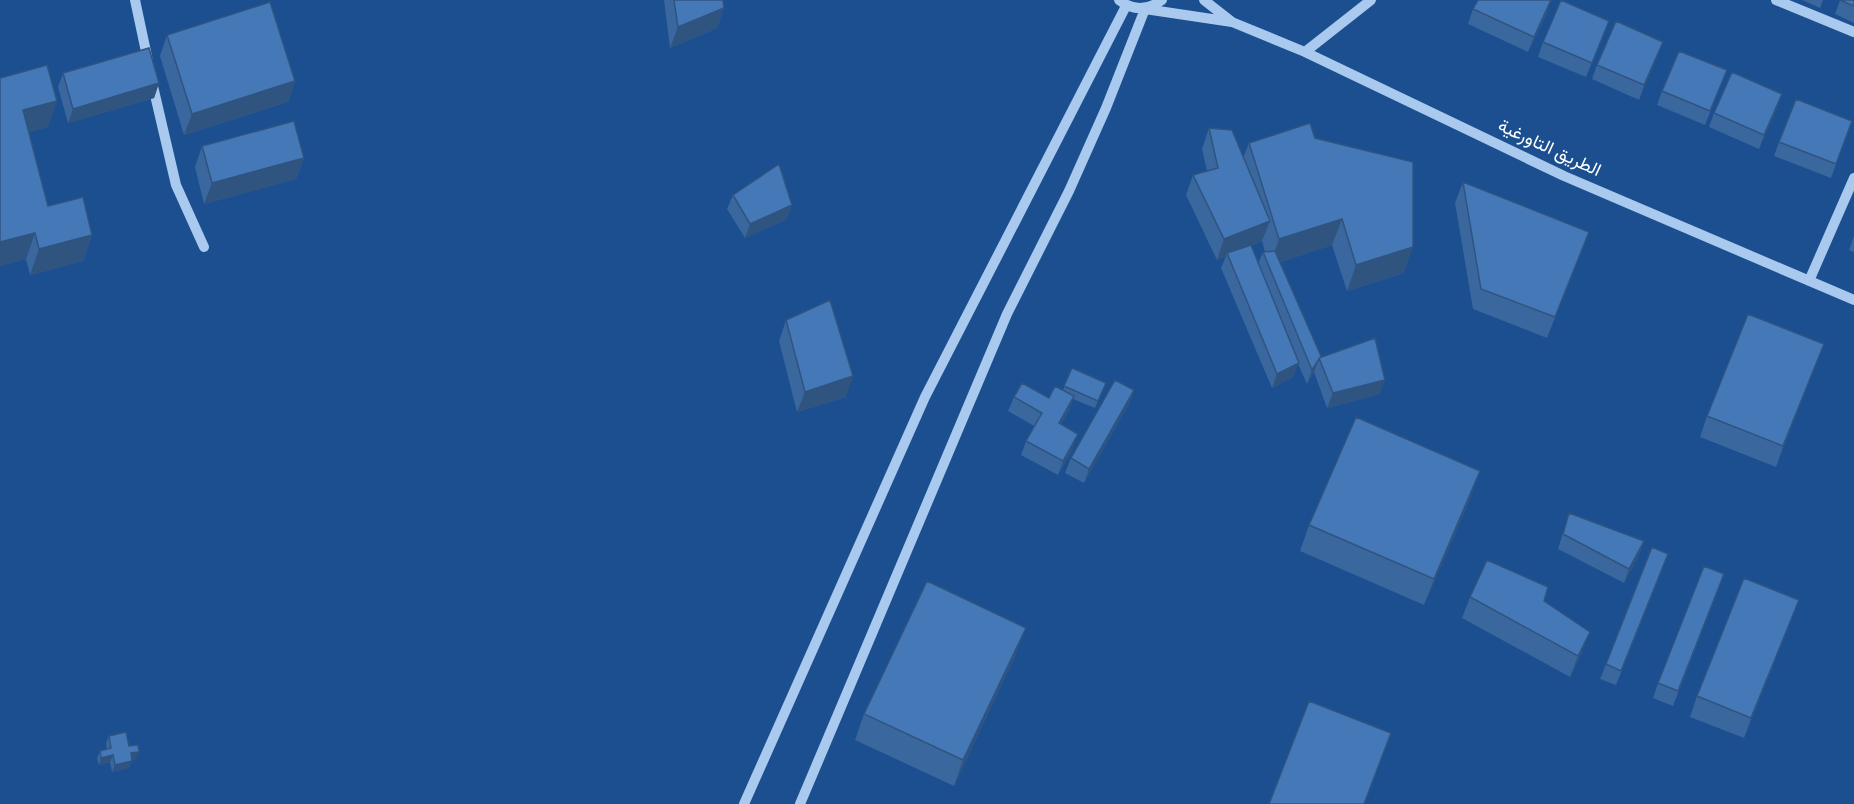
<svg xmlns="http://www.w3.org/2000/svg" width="1854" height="804" font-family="Overpass,Vazirmatn,sans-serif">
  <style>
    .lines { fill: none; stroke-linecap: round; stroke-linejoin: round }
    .minor { stroke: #a9c9ee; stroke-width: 10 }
    .wall { fill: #3a679d; fill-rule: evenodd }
    .shaded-wall { fill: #305480 }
    .building { fill: #4478b7; stroke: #305480; stroke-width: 1.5 }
    .labels { text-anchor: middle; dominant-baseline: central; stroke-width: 4.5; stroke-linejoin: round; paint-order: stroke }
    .street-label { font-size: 18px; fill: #fff; stroke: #1b4f8f }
  </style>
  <rect width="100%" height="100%" fill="#1b4f8f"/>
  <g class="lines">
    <!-- minor -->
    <path class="minor" d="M135 0 148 61
      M1119 0C1133 11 1147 11 1162 0
      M1204 0 1232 22
      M1776 0 1854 32
      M1305 52 1371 0
      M152 82 176 185 204 247
      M1809 281 1854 178
      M744 804 925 397 1126 6
      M800 804 1007 314 1069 191 1106 108 1145 9 1232 22 1305 52 1564 176 1854 300"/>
  </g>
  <!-- wall -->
  <path class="wall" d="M664 0H723L724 8 717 28 670 48Z
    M1802 0H1823L1820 8Z
    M1840 0H1854V23L1835 14Z
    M1473 9 1548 11 1528 52 1468 24Z
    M1609 21 1586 77 1538 57 1543 42Z
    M167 35 295 81 288 102 184 135 160 56Z
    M1663 42 1639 100 1592 79 1597 65Z
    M1727 70 1705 125 1657 105 1662 91Z
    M63 73 159 83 154 98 68 123 58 87Z
    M0 78 48 127 29 132 48 206 92 235 83 261 30 275 26 259 0 266Z
    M1782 94 1777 108 1759 149 1709 127 1714 113Z
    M1852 121 1831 178 1774 156 1779 142Z
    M1209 128 1243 158 1249 143 1315 138 1404 273 1347 291 1332 245 1280 262 1320 358 1380 394 1327 408 1314 372 1307 384 1298 364 1293 377 1272 388 1221 268 1226 256 1217 260 1186 195 1193 175 1207 171 1202 149ZM1262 241 1265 252H1263L1258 264 1251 246Z
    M202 146 304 158 296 179 204 204 195 167Z
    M1463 182 1581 253 1547 338 1473 309 1455 203Z
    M733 195 787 219 745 238 727 209Z
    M1854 236V252L1849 250Z
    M786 320 846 397 797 412 779 341Z
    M1816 364 1776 467 1700 437 1707 416Z
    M1072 368 1106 383 1095 408 1073 399 1069 410 1061 424 1073 448 1058 475 1021 455 1026 441 1034 426 1008 411 1014 397 1049 398 1063 390Z
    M1134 390 1129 404 1084 483 1065 473 1071 458Z
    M1471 497 1424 605 1300 551 1309 525Z
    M1569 513 1644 541 1639 555 1624 583 1558 549Z
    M1663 568 1616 685 1600 679 1606 664Z
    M1719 588 1673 706 1653 698 1658 683Z
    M1470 597 1544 601 1582 652 1570 677 1462 618Z
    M1791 621 1744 738 1690 717 1697 696Z
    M1016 654 954 786 855 740 864 714Z
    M109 736 129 746 136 759 132 760 129 768 112 772 110 762 99 765 97 758 100 751 107 749 106 743Z"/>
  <!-- shaded-wall -->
  <path class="shaded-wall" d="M1552 0 1548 11 1528 52 1534 37Z
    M724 8 717 28 670 48 678 27Z
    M1663 42 1658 56 1639 100 1644 85Z
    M295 81 288 102 184 135 192 114Z
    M159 83 154 98 68 123 73 109Z
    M1782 94 1777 108 1759 149 1764 135Z
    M57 101 48 127 14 136 23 110Z
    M304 158 296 179 204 204 212 183Z
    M792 205 787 219 745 238 750 224Z
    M1342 219 1332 245 1270 265 1279 239Z
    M1270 221 1262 241 1228 256 1227 253 1226 256 1217 260 1224 239Z
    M1589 232 1581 253 1547 338 1555 317Z
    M35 233 26 259 0 266V242Z
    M92 235 83 261 30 275 39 249Z
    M1413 247 1404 273 1347 291 1356 265Z
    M1824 344 1816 364 1776 467 1783 446Z
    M1319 358 1314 372 1307 384 1312 370Z
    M1299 363 1293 377 1272 388 1277 374Z
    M853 376 846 397 797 412 805 392Z
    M1385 380 1380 394 1327 408 1333 393Z
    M1134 390 1129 404 1084 483 1089 469Z
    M1074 396 1069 410 1053 437 1059 423Z
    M1078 434 1073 448 1058 475 1063 461Z
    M1480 471 1471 497 1424 605 1434 579Z
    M1644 541 1639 555 1624 583 1629 569Z
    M1799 600 1791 621 1744 738 1751 718Z
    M1026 628 1016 654 954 786 963 760Z
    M1590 632 1582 652 1570 677 1578 656Z
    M139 752 136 759 128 761 131 753Z
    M113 755 110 762 99 765 101 758Z
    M132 761 129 768 112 772 115 765Z"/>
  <!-- building -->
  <path class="building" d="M674 0H723L724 8 678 27Z
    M1478 0H1551L1534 37 1473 9Z
    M1561 0 1609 21 1592 63 1543 42Z
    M1840 0H1854V6Z
    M270 2 295 81 192 114 167 35Z
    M1616 21 1663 42 1644 85 1597 65Z
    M149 48 159 83 73 109 63 73Z
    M1679 51 1727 70 1710 111 1662 91Z
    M47 65 57 101 23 110 48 206 83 197 92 235 39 249 35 233 0 242V78Z
    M1732 72 1782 94 1764 135 1714 113Z
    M1796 99 1852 121 1836 164 1779 142Z
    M294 121 304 158 212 183 202 146Z
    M1310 123 1315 138 1413 162V247L1356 265 1342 219 1279 239 1249 143Z
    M1209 128 1232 130 1270 221 1224 239 1193 175 1218 168Z
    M779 164 792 205 750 224 733 195Z
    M1463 182 1589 232 1555 317 1481 289Z
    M1251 245 1299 363 1277 374 1227 253Z
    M1275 251 1321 356 1312 370 1263 252Z
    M830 300 853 376 805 392 786 320Z
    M1748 314 1824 344 1783 446 1707 416Z
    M1375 338 1385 380 1333 393 1319 358Z
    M1072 368 1106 383 1098 401 1064 386Z
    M1115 380 1134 390 1089 469 1071 458Z
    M1022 383 1049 398 1055 386 1074 396 1059 423 1078 434 1063 461 1026 441 1042 413 1014 397Z
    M1356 417 1480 471 1434 579 1309 525Z
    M1569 513 1644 541 1629 569 1563 534Z
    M1652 547 1668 554 1621 671 1606 664Z
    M1487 560 1548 587 1544 601 1590 632 1578 656 1470 597Z
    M1704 566 1724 574 1678 691 1658 683Z
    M1744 578 1799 600 1751 718 1697 696Z
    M927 581 1026 628 963 760 864 714Z
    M1309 701 1391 733 1364 804H1269Z
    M126 732 129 746 138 745 139 752 131 753 132 761 115 765 113 755 101 758 100 751 111 748 109 736Z"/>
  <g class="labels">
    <!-- street labels -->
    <g class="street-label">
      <text transform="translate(1549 149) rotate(25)">الطريق التاورغية</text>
    </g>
  </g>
</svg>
